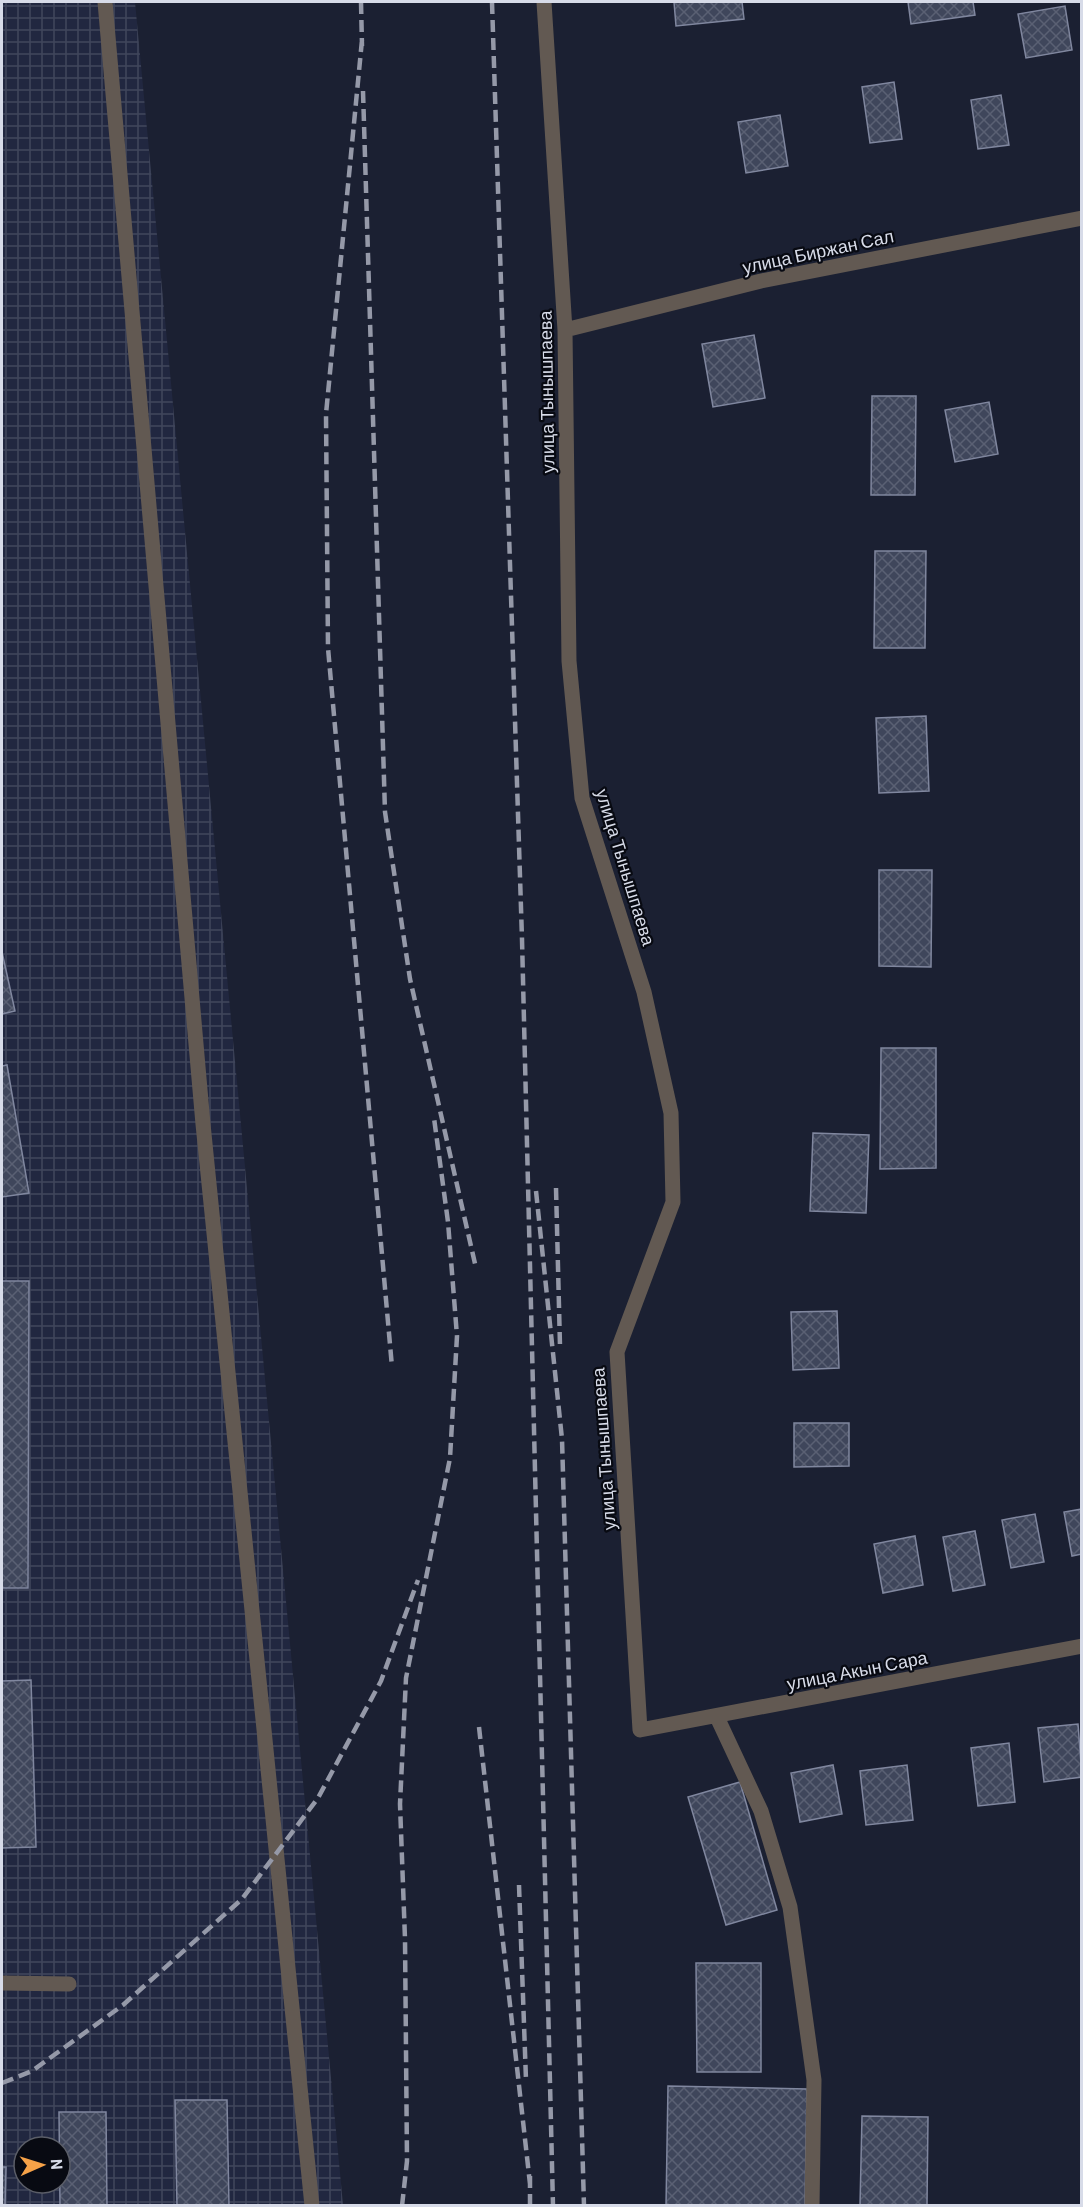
<svg xmlns="http://www.w3.org/2000/svg" width="1083" height="2207" font-family="Barlow,sans-serif">
  <style>
    .industrial { fill: url(#industrial-grid); fill-rule: evenodd }
    .building { fill: url(#building-cross-hatch); stroke: #80879f; stroke-width: 1.5 }
    .lines { fill: none; stroke-linecap: round; stroke-linejoin: round }
    .minor { stroke: #625952; stroke-width: 15 }
    .rail { stroke: #9599a8; stroke-width: 4.5; stroke-dasharray: 12 6; stroke-linecap: butt }
    .labels { text-anchor: middle; dominant-baseline: central; stroke-width: 4.5; stroke-linejoin: round; paint-order: stroke }
    .street-label { font-size: 18px; fill: #d7dbe8; stroke: #080a12 }
  </style>
  <defs>
    <pattern id="industrial-grid" width="8" height="8" patternUnits="userSpaceOnUse" patternTransform="scale(1.5)"><rect width="8" height="8" fill="#212740"/><path d="M0 4h8M4 0v8" fill="none" stroke="#40465c"/></pattern>
    <pattern id="building-cross-hatch" width="8" height="8" patternUnits="userSpaceOnUse" patternTransform="scale(1.5)"><rect width="8" height="8" fill="#3f465b"/><path d="M0 0l8 8M0 8l8-8" fill="none" stroke="#5a6073"/></pattern>
  </defs>
  <rect width="100%" height="100%" fill="#1b2032"/>
  <!-- industrial -->
  <path class="industrial" d="M2 2H135L343 2205 2 2206ZM24 2147H60V2183H24Z"/>
  <!-- building -->
  <path class="building" d="M674 2H742L744 19 676 26Z
    M908 2H973L975 15 911 24Z
    M1065 6 1072 50 1026 58 1018 14Z
    M894 82 902 139 870 143 862 87Z
    M1001 95 1009 145 978 149 971 100Z
    M780 115 788 166 746 173 738 122Z
    M754 335 765 398 713 407 702 344Z
    M872 396H916L915 495H871Z
    M989 402 998 454 955 462 945 410Z
    M875 551H926L925 648H874Z
    M926 716 929 791 879 793 876 718Z
    M879 870H932L931 967 879 966Z
    M2 952 15 1011 2 1014Z
    M881 1048H936V1168L880 1169Z
    M7 1065 29 1193 2 1197V1066Z
    M813 1133 869 1135 866 1213 810 1211Z
    M2 1281H29L28 1588H2Z
    M837 1311 839 1368 793 1370 791 1312Z
    M794 1423H849V1466L794 1467Z
    M1082 1509V1554L1072 1556 1064 1512Z
    M1035 1514 1044 1562 1011 1568 1002 1520Z
    M975 1531 985 1585 953 1591 943 1537Z
    M915 1536 923 1585 883 1593 874 1544Z
    M31 1680 36 1847 2 1848V1681Z
    M1078 1724 1082 1777 1044 1782 1038 1728Z
    M1009 1743 1015 1802 978 1806 971 1748Z
    M833 1765 842 1814 800 1822 791 1773Z
    M907 1765 913 1820 866 1825 860 1771Z
    M740 1782 777 1910 726 1925 688 1797Z
    M696 1963H761V2072H697Z
    M668 2086 807 2089 805 2206H666Z
    M175 2100H227L229 2206H177Z
    M59 2112H106L107 2206H60Z
    M862 2116 928 2117 927 2206H860Z
    M2 2167H6L5 2206H2Z"/>
  <g class="lines">
    <!-- minor -->
    <path class="minor" d="M105 2 203 1124 312 2206
      M544 2 565 330 569 661 582 798 644 992 671 1113 673 1202 617 1352 640 1730 1082 1646
      M565 330 761 281 1082 218
      M717 1717 761 1811 790 1907 814 2080 812 2206
      M2 1983 69 1984"/>
    <!-- rail -->
    <path class="rail" d="M361 2 362 46
      M492 2 522 939 553 2206
      M362 40 326 414 328 648 392 1367
      M363 91 385 812 410 979 476 1268
      M556 1188 560 1346
      M536 1191 562 1439 584 2206
      M479 1727 530 2184
      M519 1885 526 2080
      M2 2083 32 2071 123 2005 242 1899 318 1798 381 1681 418 1580
      M530 2176V2206
      M402 2206 407 2161 405 1939 400 1804 406 1678 450 1458 457 1336 448 1222 434 1118"/>
  </g>
  <g class="labels">
    <!-- street labels -->
    <g class="street-label">
      <text transform="translate(818 251) rotate(-12)">улица Биржан Сал</text>
      <text transform="translate(546 392) rotate(-91)">улица Тынышпаева</text>
      <text transform="translate(626 867) rotate(73)">улица Тынышпаева</text>
      <text transform="translate(603 1449) rotate(-94)">улица Тынышпаева</text>
      <text transform="translate(857 1670) rotate(-11)">улица Акын Сара</text>
    </g>
  </g>
  <!-- border -->
  <rect width="1083" height="2207" fill="none" stroke="#d7dbe8" stroke-width="6"/>
  <!-- north arrow -->
  <g transform="translate(42 2165) rotate(87)"><circle r="28" fill="#080a12" stroke="#5b5e68" stroke-width="1.5"/>
  <path d="M0-4.5L10 22L0 15L-10 22Z" fill="#f6a248"/>
  <text y="-9" font-size="16" font-weight="bold" text-anchor="middle" fill="#d7dbe8">N</text>
  </g>
</svg>
